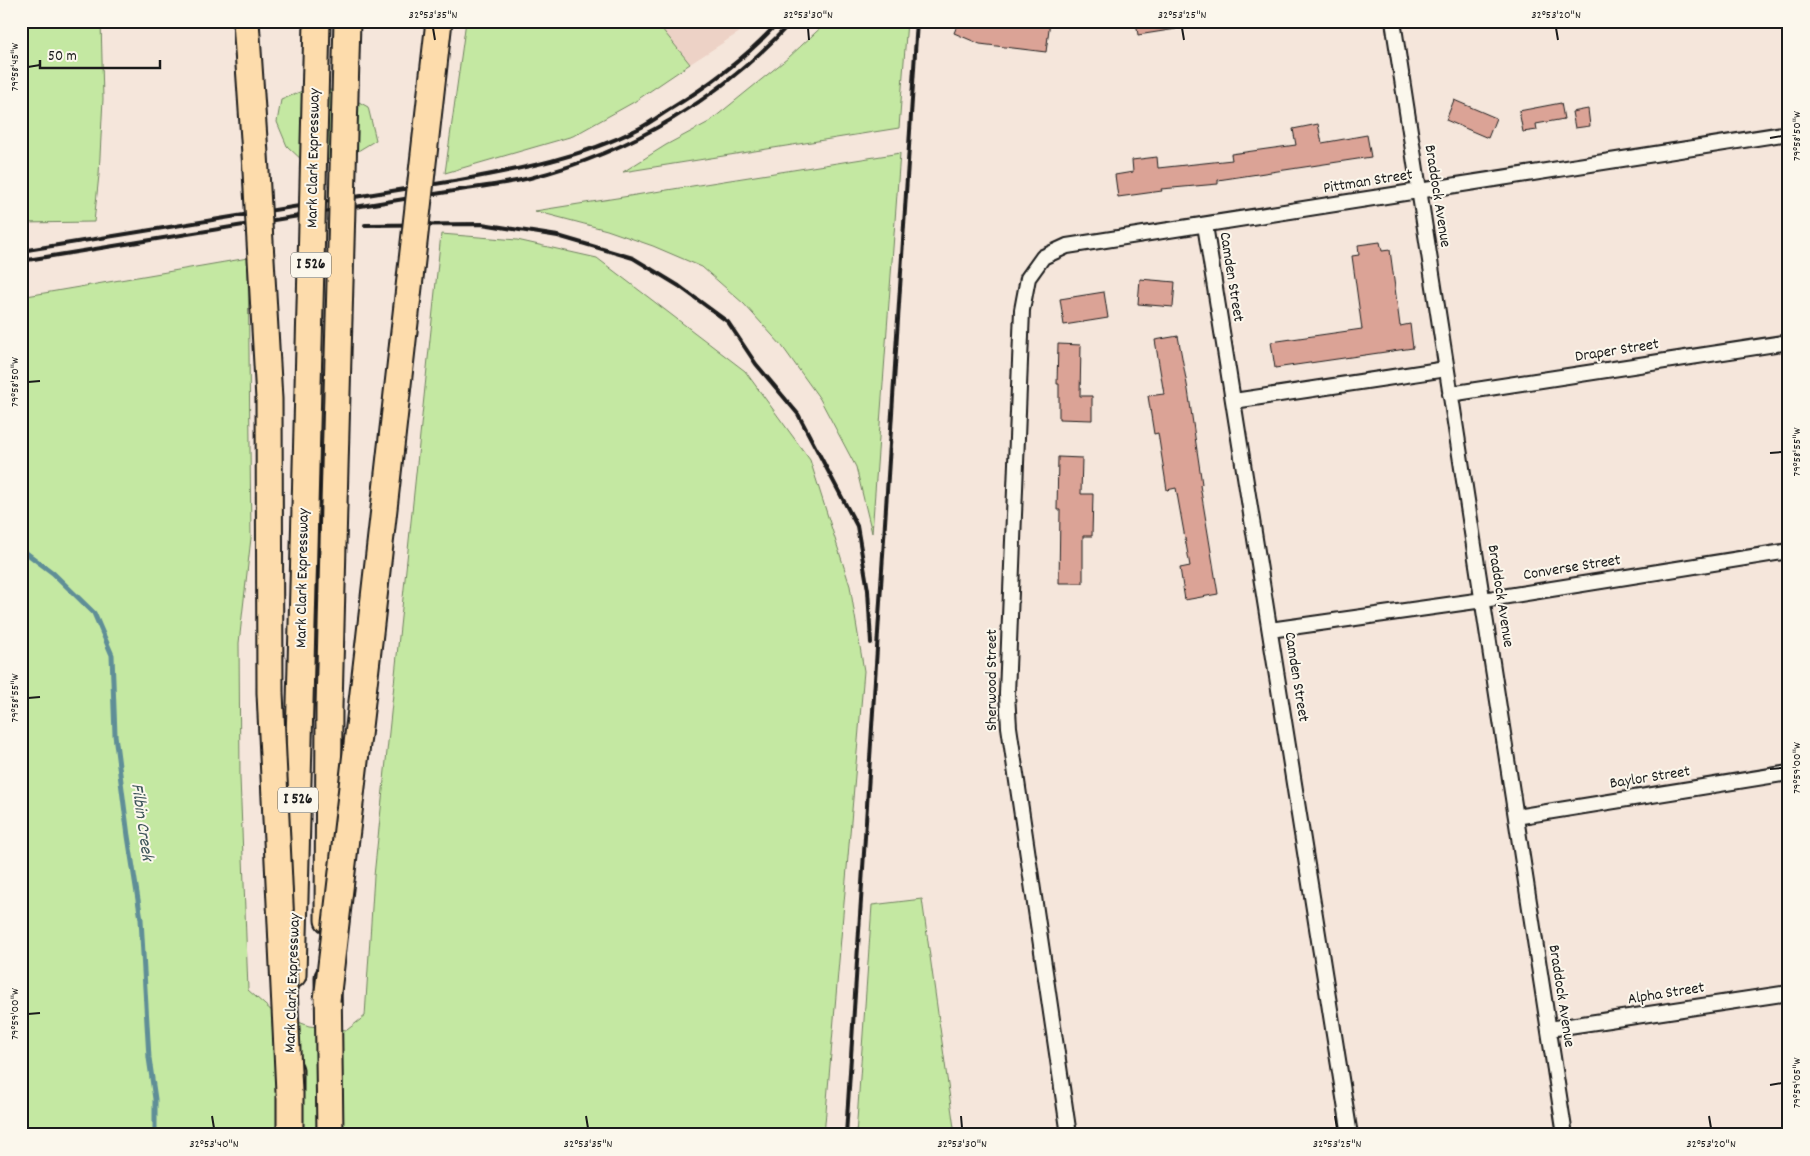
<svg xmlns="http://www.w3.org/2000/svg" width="1810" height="1156" font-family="Dekko,sans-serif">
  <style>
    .built { fill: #edd2c6 }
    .green { fill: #c4e8a2; stroke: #70825f }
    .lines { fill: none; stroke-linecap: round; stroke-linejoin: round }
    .stream { stroke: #5f8e97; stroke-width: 5 }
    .building { fill: #dba396; stroke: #1c1c1c }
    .street-casing { stroke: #1c1c1c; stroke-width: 18 }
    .highway-casing { stroke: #1c1c1c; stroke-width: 29 }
    .street { stroke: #fbf7ec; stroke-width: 14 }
    .highway { stroke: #fddcac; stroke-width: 25 }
    .rail { stroke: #1c1c1c; stroke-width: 4 }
    .highway-bridge-casing { stroke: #1c1c1c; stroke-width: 29; stroke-linecap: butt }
    .highway-bridge { stroke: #fddcac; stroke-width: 25 }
    .ticks { fill: none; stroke: #1c1c1c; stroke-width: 2 }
    .labels { text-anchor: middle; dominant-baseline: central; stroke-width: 4; stroke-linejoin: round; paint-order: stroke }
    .shield { fill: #fbf7ec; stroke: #5f5e5a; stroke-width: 1 }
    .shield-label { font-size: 15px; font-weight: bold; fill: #1c1c1c }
    .street-label { font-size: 16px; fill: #1c1c1c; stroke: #fbf7ec }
    .water-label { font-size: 18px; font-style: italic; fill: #3e555a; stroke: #fbf7ec }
    .neatline { fill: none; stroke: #1c1c1c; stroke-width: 2 }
    .ticks-label { font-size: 12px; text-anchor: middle; fill: #1c1c1c }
  </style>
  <rect width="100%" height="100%" fill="#f5e6db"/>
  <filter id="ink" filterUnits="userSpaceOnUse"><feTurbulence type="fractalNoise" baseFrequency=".02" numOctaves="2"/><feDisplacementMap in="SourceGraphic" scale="10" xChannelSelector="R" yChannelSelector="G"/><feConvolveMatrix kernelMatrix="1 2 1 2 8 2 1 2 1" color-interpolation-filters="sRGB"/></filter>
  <g filter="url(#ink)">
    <!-- built -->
    <path class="built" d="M652 21H752L746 28 690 64 662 29Z"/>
    <!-- green -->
    <path class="green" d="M21 21H101L103 99 99 175 94 222 21 223Z
      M466 21H652L662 29 690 64 634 102 573 136 445 173Z
      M828 21H907L899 128 623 172 666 145 709 122 788 58Z
      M309 88 339 91 368 107 376 140 348 157 305 163 287 146 277 122 281 100Z
      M900 153 872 533 856 467 820 399 782 346 744 304 702 267 653 246 607 230 535 211Z
      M441 234 517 240 597 258 745 371 810 460 850 586 864 671 824 1135H21V297L248 258 251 538 239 643 240 777 248 990 273 1012 309 1026 347 1030 365 1016 374 876Z
      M922 899 955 1135H856L872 905Z"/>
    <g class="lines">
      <!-- stream -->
      <path class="stream" d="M21 549 53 573 94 613 112 655 115 735 128 836 141 919 149 1058 155 1099V1135"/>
    </g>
    <!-- building -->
    <path class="building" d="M959 21H1050L1046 52 980 44 954 33Z
      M1136 21H1176V29L1138 35Z
      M1454 100 1496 118 1488 138 1446 120Z
      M1561 103 1564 119 1536 124 1537 130 1523 132 1519 111Z
      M1588 109 1590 126 1575 128 1572 112Z
      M1318 124 1322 143 1367 135 1371 157 1218 180V184L1161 189 1162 191 1118 197 1115 175 1133 172 1132 160 1157 157 1158 168 1232 160 1231 154 1296 145 1293 129Z
      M1380 242 1382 251 1390 250 1400 326 1410 324 1413 348 1275 368 1271 342 1362 329 1352 256 1359 255 1358 245Z
      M1140 279 1175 282 1173 307 1138 304Z
      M1104 292 1108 318 1064 325 1060 299Z
      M1178 336 1188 390 1202 484 1200 485 1218 594 1185 600 1180 568 1190 566 1176 488 1167 490 1158 433 1154 434 1148 396 1164 394 1155 340Z
      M1058 344 1081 345 1080 396H1092V420L1059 419V384H1057Z
      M1058 457 1082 458 1081 494H1093L1092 536H1083V583H1059L1060 510H1057Z"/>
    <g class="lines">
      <!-- street casing -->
      <g class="street-casing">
        <path id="street" d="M1393 21 1565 1135
          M1205 225 1350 1135
          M1450 394 1789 342
          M1234 401 1446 369
          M1270 630 1483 600 1789 551
          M1516 817 1789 773
          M1549 1029 1789 993
          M1069 1135 1009 727 1007 694 1022 310 1028 278 1043 257 1067 246 1789 133"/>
      </g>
      <!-- highway casing -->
      <g class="highway-casing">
        <path id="highway" d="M328 920 329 707 334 505
          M293 975 305 508
          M328 977 330 1135
          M290 1070V1135"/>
      </g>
      <!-- street -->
      <use href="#street" class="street"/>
      <!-- highway -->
      <use href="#highway" class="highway"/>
      <!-- rail -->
      <path class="rail" d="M365 225 482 224 558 236 633 258 679 286 728 322 756 364 798 414 857 526 868 590 871 643
        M21 251 460 180C521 169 583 157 638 129 648 124 658 117 667 111 708 86 748 57 779 21
        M21 261 466 189C487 186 509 183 530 178 631 152 722 98 792 21
        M846 1135 917 21"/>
      <!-- highway-bridge casing -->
      <g class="highway-bridge-casing">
        <path id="highway-bridge" d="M246 21 255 154 269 399 270 693 289 1092
          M334 505 347 21
          M305 508 317 21
          M327 1000C367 674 401 347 439 21"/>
      </g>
      <!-- highway-bridge -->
      <use href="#highway-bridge" class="highway-bridge"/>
    </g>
  </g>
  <!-- ticks -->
  <path class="ticks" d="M433 28 435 40M808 28 809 40M1182 28 1184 40M1556 28 1558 40M28 67 40 65M1770 138 1782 136M28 382 40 381M1770 453 1782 452M28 698 40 697M1770 769 1782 768M28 1014 40 1013M1770 1085 1782 1083M212 1116 214 1128M586 1116 588 1128M961 1116 962 1128M1335 1116 1337 1128M1709 1116 1711 1128"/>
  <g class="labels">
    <!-- shield labels -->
    <g class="shield">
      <rect x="291" y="252.5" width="40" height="25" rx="4"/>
      <rect x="278" y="787.5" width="40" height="25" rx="4"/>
    </g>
    <g class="shield-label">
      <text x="311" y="265">I 526</text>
      <text x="298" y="800">I 526</text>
    </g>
    <!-- street labels -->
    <g class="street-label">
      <text transform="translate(314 158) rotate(-89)">Mark Clark Expressway</text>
      <text transform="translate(1368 182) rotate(-9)">Pittman Street</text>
      <text transform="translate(1437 196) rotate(81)">Braddock Avenue</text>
      <text transform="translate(1231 277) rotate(81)">Camden Street</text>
      <text transform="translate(1617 351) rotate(-9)">Draper Street</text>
      <text transform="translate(1572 568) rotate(-9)">Converse Street</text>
      <text transform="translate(303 578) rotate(-89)">Mark Clark Expressway</text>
      <text transform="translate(1500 596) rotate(81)">Braddock Avenue</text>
      <text transform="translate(1296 677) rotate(81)">Camden Street</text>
      <text transform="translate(992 680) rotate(-90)">Sherwood Street</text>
      <text transform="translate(1650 778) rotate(-9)">Baylor Street</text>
      <text transform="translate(293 983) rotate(-88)">Mark Clark Expressway</text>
      <text transform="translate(1666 994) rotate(-9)">Alpha Street</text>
      <text transform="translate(1561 996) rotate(81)">Braddock Avenue</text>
    </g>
    <!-- water labels -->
    <g class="water-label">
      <text transform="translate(141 822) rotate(82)">Filbin Creek</text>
    </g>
  </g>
  <!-- margin -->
  <rect width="1810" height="1156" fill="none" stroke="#fbf7ec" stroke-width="55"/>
  <!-- scale -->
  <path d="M40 60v8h120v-8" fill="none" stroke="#1c1c1c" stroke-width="2.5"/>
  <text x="48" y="60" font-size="15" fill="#1c1c1c" stroke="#fbf7ec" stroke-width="4" paint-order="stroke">50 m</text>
  <rect x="28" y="28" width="1754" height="1100" class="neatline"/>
  <g class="ticks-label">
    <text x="433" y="18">32°53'35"N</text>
    <text x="808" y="18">32°53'30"N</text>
    <text x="1182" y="18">32°53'25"N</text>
    <text x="1556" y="18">32°53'20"N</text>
    <text transform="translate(14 67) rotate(-90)" y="4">79°58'45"W</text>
    <text transform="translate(1796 136) rotate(-90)" y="4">79°58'50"W</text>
    <text transform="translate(14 382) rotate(-90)" y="4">79°58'50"W</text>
    <text transform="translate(1796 452) rotate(-90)" y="4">79°58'55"W</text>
    <text transform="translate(14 698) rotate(-90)" y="4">79°58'55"W</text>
    <text transform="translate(1796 768) rotate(-90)" y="4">79°59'00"W</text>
    <text transform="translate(14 1014) rotate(-90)" y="4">79°59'00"W</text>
    <text transform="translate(1796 1083) rotate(-90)" y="4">79°59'05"W</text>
    <text x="214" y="1147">32°53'40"N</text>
    <text x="588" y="1147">32°53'35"N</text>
    <text x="962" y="1147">32°53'30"N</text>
    <text x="1337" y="1147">32°53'25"N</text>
    <text x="1711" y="1147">32°53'20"N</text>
  </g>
</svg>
